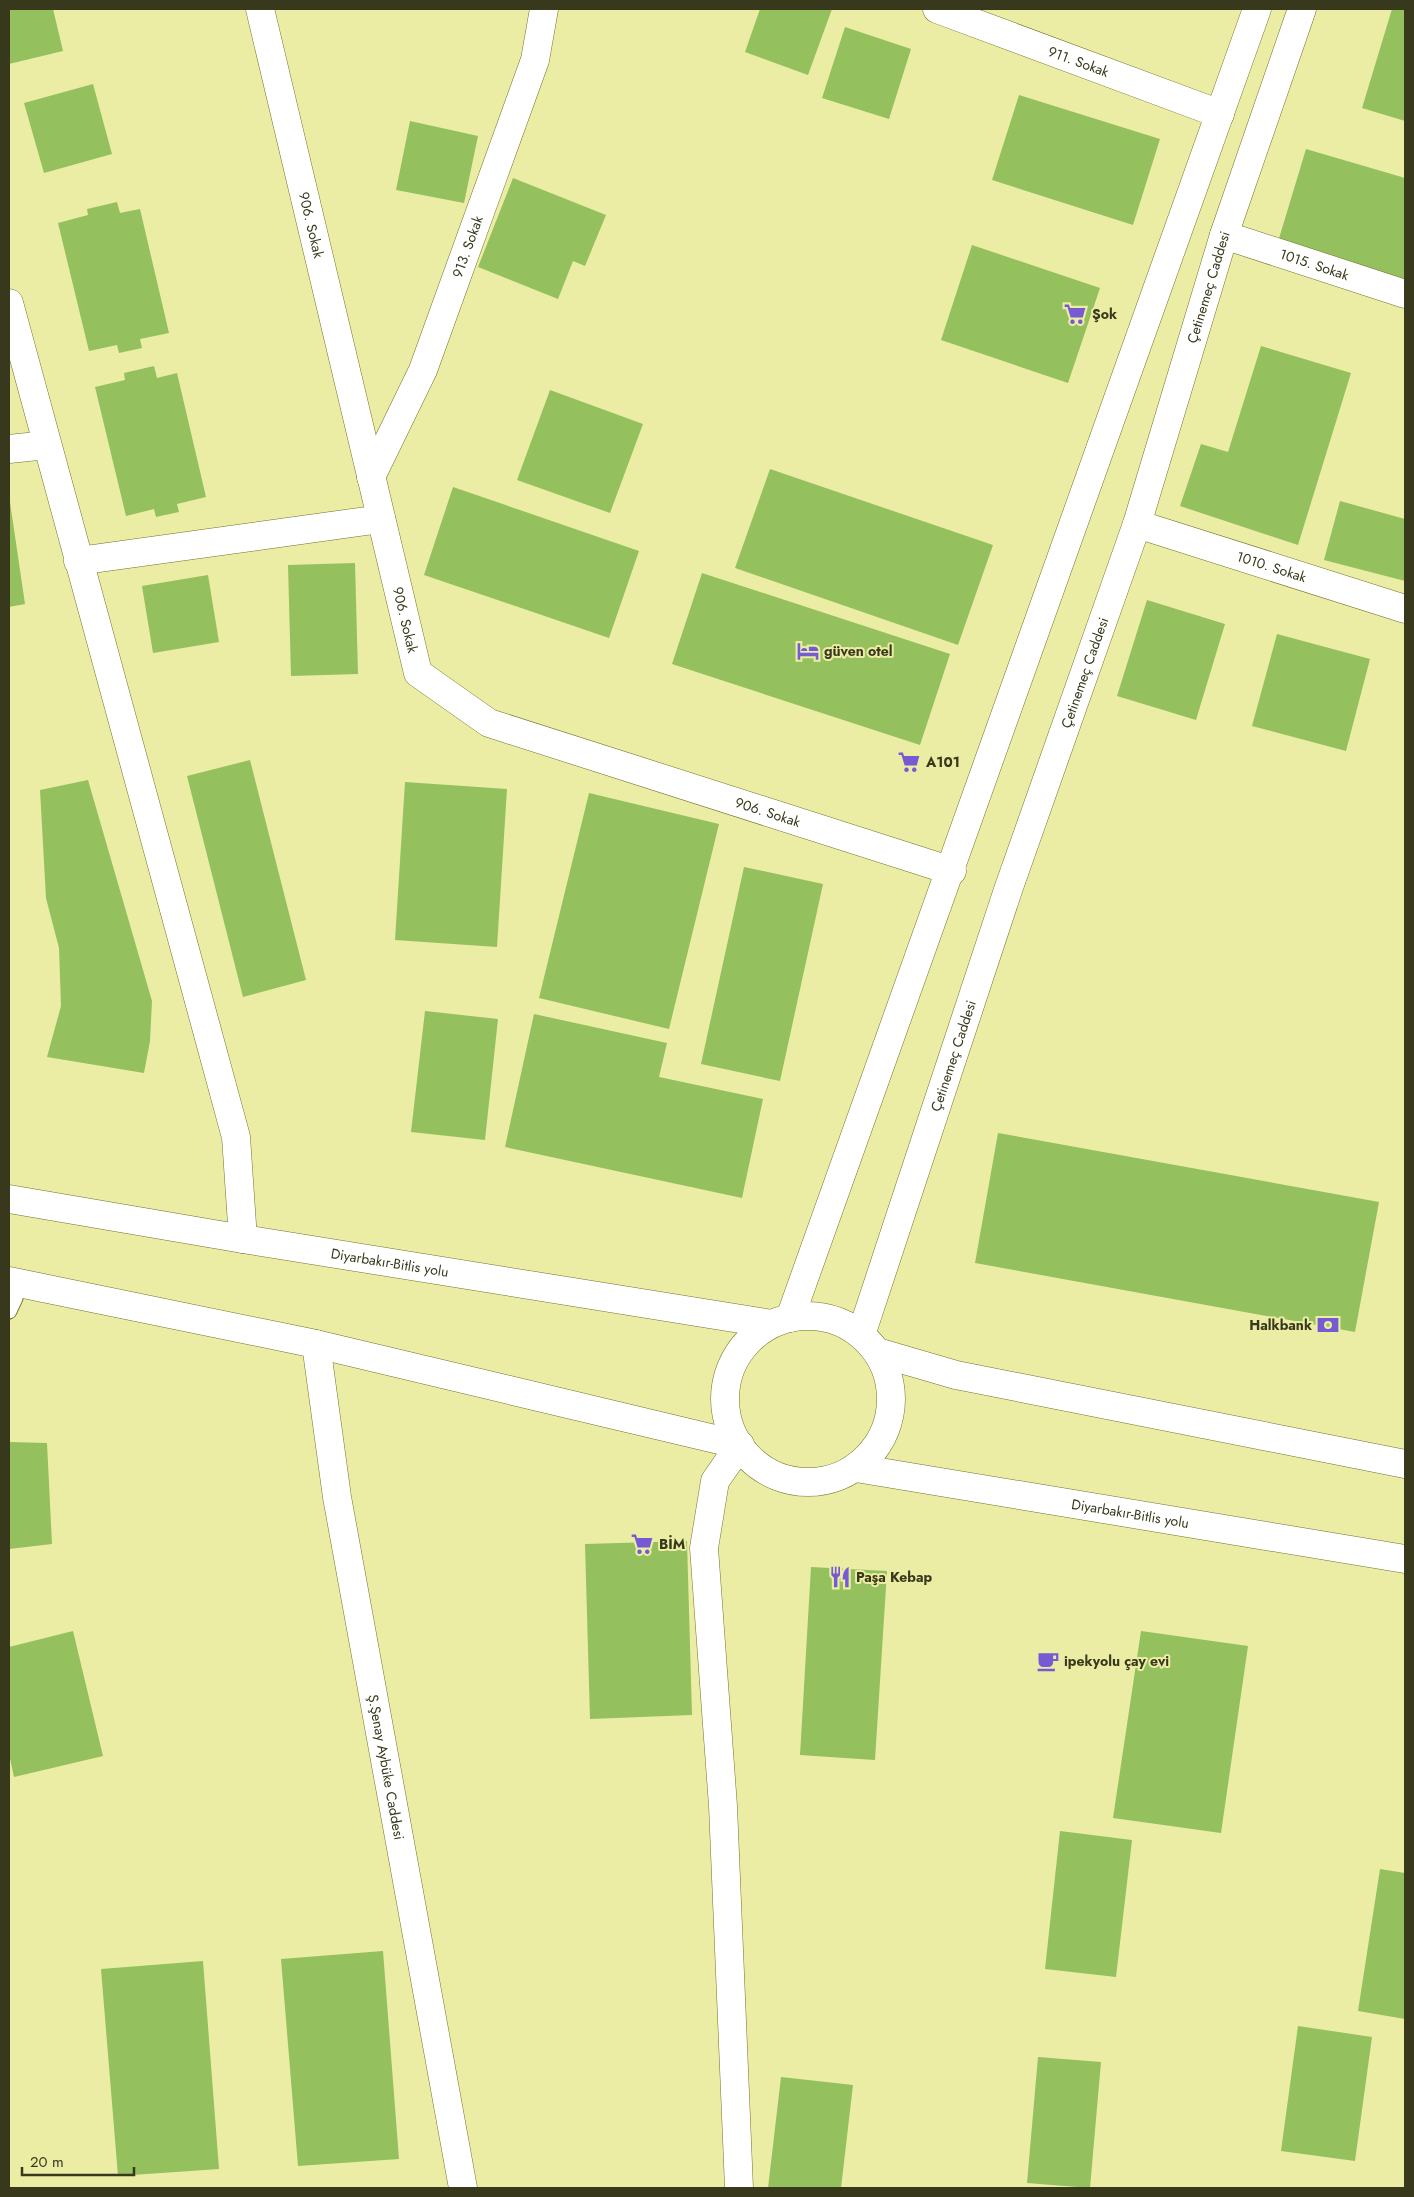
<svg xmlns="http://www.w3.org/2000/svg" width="1414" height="2197" font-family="Jost,sans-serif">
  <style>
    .building { fill: #94c05e }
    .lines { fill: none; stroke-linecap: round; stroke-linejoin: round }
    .service-casing { stroke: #72722c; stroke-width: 17 }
    .minor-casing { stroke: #72722c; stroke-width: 29 }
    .secondary-casing { stroke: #72722c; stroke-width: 29 }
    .trunk-casing { stroke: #72722c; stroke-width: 29 }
    .service { stroke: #fff; stroke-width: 15 }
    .minor { stroke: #fff; stroke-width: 28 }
    .secondary { stroke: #fff; stroke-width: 28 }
    .trunk { stroke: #fff; stroke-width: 28 }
    .labels { text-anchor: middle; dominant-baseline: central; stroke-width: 4; stroke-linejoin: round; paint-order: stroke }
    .street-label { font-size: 14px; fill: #38391c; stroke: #ebeda4 }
    .poi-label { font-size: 14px; font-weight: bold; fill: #38391c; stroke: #ebeda4; text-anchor: start }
  </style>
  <rect width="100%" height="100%" fill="#ebeda4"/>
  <!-- building -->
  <path class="building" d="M9 9H53L63 51 9 64Z
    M760 9H832L808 75 745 52Z
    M1392 9H1405V121L1362 108Z
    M845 27 911 49 889 119 822 98Z
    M93 84 112 154 44 173 24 103Z
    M1019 95 1160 139 1133 225 992 180Z
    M410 121 478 136 464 203 396 190Z
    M1306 149 1405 178V282L1277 245Z
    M513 178 606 215 585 266 573 261 558 299 478 267Z
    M117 202 120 213 140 209 169 333 140 339 142 348 119 353 117 345 89 351 58 223 88 215 87 209Z
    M972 245 1100 288 1068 383 941 340Z
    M1261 346 1351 373 1298 545 1180 506 1201 444 1228 452Z
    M154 366 157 378 177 373 206 497 177 504 179 512 156 517 154 509 126 516 95 387 125 380 124 373Z
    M550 390 643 424 610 513 517 480Z
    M770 469 993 545 958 645 735 568Z
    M453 487 639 551 609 638 424 575Z
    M1340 501 1405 519V581L1324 560Z
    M10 502 25 604 9 607V503Z
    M355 563 358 674 291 676 288 565Z
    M702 573 950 654 920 745 672 664Z
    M208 575 219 642 153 653 142 586Z
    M1147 600 1225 624 1196 720 1117 696Z
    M1277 634 1370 659 1346 751 1252 726Z
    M250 760 306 980 243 997 187 776Z
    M88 780 152 1001 150 1041 144 1073 47 1057 61 1006 59 948 46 898 40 790Z
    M405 782 507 789 497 947 395 940Z
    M589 793 719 824 669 1029 539 998Z
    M744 867 823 884 780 1081 701 1064Z
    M425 1011 498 1019 485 1140 411 1132Z
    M534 1014 667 1043 659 1077 763 1099 742 1198 505 1147Z
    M998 1133 1379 1202 1355 1332 975 1263Z
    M9 1442 47 1443 52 1544 9 1549Z
    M687 1541 692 1715 590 1719 585 1544Z
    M811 1567 887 1571 875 1760 800 1755Z
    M73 1631 103 1756 14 1777 9 1754V1647Z
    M1141 1631 1248 1646 1221 1833 1113 1818Z
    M1060 1831 1132 1840 1116 1977 1045 1969Z
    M1380 1869 1405 1873V2019L1358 2011Z
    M383 1951 399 2159 298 2166 281 1959Z
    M203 1961 219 2169 118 2176 101 1969Z
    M1298 2026 1372 2037 1355 2161 1281 2151Z
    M1038 2057 1101 2062 1090 2188 1027 2183Z
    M781 2077 853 2085 841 2188H768Z"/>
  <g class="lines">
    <!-- service casing -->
    <g class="service-casing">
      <path id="service" d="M9 1311 15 1298 18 1283"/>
    </g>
    <!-- minor casing -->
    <g class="minor-casing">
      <g id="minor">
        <path id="s1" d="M260 9 418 673 489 723 952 871"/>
        <path id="s2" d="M937 9 1220 114"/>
        <path id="s3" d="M1224 235 1405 294"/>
        <path d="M9 303 236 1137 243 1239"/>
        <path d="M9 449 47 445"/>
        <path id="s4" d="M371 477 423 370 535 60 544 9"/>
        <path id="s5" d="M1137 524 1405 609"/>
        <path d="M78 561 381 519"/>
        <path id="s6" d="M316 1344 337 1497 463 2188"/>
        <path d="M739 2188 723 1806 704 1548 715 1481 740 1445"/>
      </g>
    </g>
    <!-- secondary casing -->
    <g class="secondary-casing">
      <g id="secondary">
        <path d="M790 1318 1257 9"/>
        <path id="s7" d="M861 1335 1008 890 1137 524 1224 235 1302 9"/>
      </g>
    </g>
    <!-- trunk casing -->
    <g class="trunk-casing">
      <g id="trunk">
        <path id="s8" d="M9 1199 243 1239 772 1324"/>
        <path d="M9 1281 316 1344 740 1445"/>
        <circle cx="808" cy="1399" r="83"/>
        <path d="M877 1352 956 1375 1405 1464"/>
        <path id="s9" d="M856 1468 1405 1559"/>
      </g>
    </g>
    <!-- service -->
    <use href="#service" class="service"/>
    <!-- minor -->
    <use href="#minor" class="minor"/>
    <!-- secondary -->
    <use href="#secondary" class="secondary"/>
    <!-- trunk -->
    <use href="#trunk" class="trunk"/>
  </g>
  <!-- icons -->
  <defs>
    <g id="supermarket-bare" transform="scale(1.725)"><path d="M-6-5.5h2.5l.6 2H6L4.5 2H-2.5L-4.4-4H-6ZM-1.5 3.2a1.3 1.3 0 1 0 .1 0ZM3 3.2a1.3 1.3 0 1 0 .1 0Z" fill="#755ad4" stroke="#ebeda4" stroke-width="2.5" paint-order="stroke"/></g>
    <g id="hotel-bare" transform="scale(1.725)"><path d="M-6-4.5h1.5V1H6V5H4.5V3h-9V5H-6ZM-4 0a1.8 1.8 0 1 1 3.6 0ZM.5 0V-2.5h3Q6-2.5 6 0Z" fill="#755ad4" stroke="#ebeda4" stroke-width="2.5" paint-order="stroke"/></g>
    <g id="bank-bare" transform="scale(1.725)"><path d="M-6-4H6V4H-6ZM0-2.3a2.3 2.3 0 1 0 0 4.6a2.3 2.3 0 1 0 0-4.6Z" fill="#755ad4" stroke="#ebeda4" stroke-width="2.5" paint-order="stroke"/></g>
    <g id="restaurant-bare" transform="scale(1.725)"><path d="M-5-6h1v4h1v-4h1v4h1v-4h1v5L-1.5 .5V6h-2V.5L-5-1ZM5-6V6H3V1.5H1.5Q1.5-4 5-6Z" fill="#755ad4" stroke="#ebeda4" stroke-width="2.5" paint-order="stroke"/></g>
    <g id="cafe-bare" transform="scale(1.725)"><path d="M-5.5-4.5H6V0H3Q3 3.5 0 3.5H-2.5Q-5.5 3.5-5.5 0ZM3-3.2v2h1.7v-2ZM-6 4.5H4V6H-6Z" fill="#755ad4" stroke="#ebeda4" stroke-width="2.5" paint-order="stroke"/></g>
  </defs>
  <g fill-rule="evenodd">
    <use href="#supermarket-bare" x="1075" y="314"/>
    <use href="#hotel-bare" x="808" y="651"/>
    <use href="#supermarket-bare" x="909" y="762"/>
    <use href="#bank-bare" x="1328" y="1325"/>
    <use href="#supermarket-bare" x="642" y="1544"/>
    <use href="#restaurant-bare" x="840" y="1577"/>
    <use href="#cafe-bare" x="1048" y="1661"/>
  </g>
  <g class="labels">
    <!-- street labels -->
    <g class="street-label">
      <text stroke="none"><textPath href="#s2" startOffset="151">911. Sokak</textPath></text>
      <text stroke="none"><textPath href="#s1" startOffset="222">906. Sokak</textPath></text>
      <text stroke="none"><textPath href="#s4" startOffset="250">913. Sokak</textPath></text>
      <text stroke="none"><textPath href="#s3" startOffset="95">1015. Sokak</textPath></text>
      <text stroke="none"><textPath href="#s7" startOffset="1104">Çetinemeç Caddesi</textPath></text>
      <text stroke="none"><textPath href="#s5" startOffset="141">1010. Sokak</textPath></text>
      <text stroke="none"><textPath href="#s1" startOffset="628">906. Sokak</textPath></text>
      <text stroke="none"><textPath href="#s7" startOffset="699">Çetinemeç Caddesi</textPath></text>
      <text stroke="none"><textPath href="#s1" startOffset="1062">906. Sokak</textPath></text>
      <text stroke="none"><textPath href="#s7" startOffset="294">Çetinemeç Caddesi</textPath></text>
      <text stroke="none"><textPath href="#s8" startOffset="386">Diyarbakır-Bitlis yolu</textPath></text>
      <text stroke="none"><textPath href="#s9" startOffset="278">Diyarbakır-Bitlis yolu</textPath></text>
      <text stroke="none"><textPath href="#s6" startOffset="429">Ş.Şenay Aybüke Caddesi</textPath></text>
    </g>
    <!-- poi labels -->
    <g class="poi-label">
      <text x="1092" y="314">Şok</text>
      <text x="824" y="651">güven otel</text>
      <text x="926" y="762">A101</text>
      <text x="1312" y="1325" text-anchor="end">Halkbank</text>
      <text x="659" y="1544">BİM</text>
      <text x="856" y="1577">Paşa Kebap</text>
      <text x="1064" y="1661">ipekyolu çay evi</text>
    </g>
  </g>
  <!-- border -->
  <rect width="1414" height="2197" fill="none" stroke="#38391c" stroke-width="20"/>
  <!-- scale -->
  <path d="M22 2167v8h112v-8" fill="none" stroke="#38391c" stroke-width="2.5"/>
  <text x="30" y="2167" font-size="15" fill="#38391c" stroke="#ebeda4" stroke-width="4" paint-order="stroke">20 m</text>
</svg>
